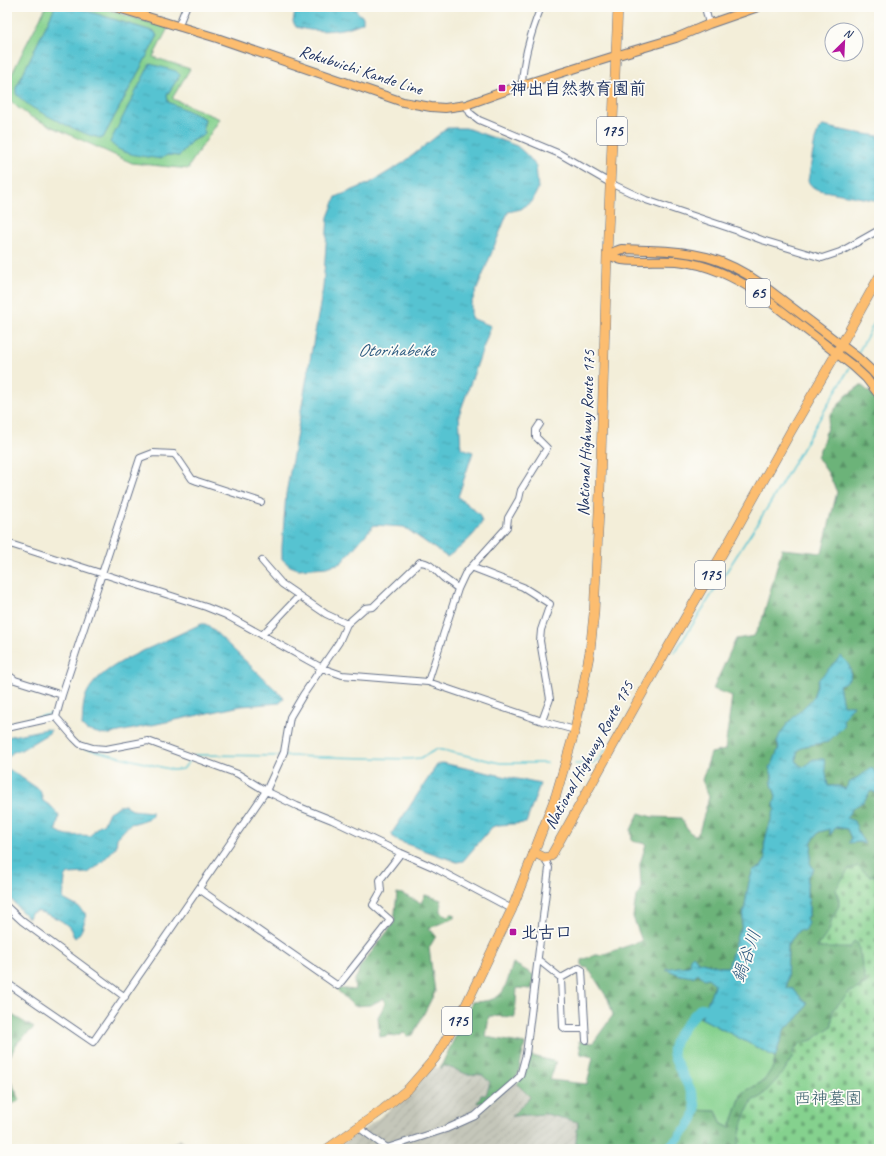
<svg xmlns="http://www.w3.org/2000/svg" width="886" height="1156" font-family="Caveat,'Klee One',sans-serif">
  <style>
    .industrial { fill: url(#industrial-furrows) }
    .grass { fill: #85d18e; stroke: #508076; fill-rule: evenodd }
    .forest { fill: url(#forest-firs); stroke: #44716c }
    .cemetery { fill: url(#cemetery-stones); stroke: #508076 }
    .water { fill: url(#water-ripples); stroke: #397998 }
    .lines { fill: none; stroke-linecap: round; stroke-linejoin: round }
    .stream { stroke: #57c3d1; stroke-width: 1.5 }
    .river { stroke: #57c3d1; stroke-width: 10 }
    .minor-casing { stroke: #677289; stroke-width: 8 }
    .major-casing { stroke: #677289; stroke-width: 10 }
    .highway-casing { stroke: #677289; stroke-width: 10 }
    .minor { stroke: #fff; stroke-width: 6 }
    .major { stroke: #fcbd6f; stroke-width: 8 }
    .highway { stroke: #fcbd6f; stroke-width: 9 }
    .poi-dot { fill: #b5179e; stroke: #fdfcf7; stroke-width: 1.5 }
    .labels { text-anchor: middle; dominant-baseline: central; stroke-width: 3.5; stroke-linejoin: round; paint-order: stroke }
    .shield { fill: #fdfcf7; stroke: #5f6c8c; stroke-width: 1 }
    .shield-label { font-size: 16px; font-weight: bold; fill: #1b2f5e }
    .street-label { font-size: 17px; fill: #1b2f5e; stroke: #fdfcf7 }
    .poi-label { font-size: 17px; font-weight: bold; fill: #1b2f5e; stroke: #fdfcf7; text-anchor: start }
    .park-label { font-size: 17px; fill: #3b606c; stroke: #fdfcf7 }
    .water-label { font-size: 18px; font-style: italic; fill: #2d5b80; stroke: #fdfcf7 }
  </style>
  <defs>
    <pattern id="industrial-furrows" width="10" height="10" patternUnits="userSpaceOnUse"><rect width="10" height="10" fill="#c4c6b9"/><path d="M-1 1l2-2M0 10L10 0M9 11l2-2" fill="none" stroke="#a8aaa1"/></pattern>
    <pattern id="forest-firs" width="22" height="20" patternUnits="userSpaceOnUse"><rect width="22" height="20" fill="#6cb379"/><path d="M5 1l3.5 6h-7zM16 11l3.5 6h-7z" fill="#589266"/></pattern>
    <pattern id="cemetery-stones" width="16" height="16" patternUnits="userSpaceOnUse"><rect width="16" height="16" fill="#85d18e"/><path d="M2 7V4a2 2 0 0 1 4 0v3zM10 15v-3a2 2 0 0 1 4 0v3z" fill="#6caa77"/></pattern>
    <pattern id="water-ripples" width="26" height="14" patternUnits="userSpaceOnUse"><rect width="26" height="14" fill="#57c3d1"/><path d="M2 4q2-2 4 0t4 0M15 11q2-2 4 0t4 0" fill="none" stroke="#479fad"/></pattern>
  </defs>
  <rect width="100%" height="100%" fill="#fdfcf7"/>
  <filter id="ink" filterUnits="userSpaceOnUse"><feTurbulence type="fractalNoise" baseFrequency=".025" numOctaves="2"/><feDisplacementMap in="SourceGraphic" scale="8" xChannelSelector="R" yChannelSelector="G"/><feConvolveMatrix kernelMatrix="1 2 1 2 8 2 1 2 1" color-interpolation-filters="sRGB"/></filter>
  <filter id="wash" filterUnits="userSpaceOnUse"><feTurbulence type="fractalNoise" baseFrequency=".012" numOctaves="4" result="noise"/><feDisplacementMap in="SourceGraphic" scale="16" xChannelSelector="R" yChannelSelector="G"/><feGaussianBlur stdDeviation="0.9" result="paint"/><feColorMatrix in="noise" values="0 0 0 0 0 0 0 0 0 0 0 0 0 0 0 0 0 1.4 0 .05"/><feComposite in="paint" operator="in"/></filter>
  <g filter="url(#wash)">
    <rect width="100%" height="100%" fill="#f3eed9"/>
    <!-- industrial -->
    <path class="industrial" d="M445 1066 459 1071 466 1074 482 1075 490 1082 486 1095H481L478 1103 514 1080 517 1084 531 1096 513 1116 546 1114 578 1122 575 1149H333L360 1132 404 1099 432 1067 440 1068Z
      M180 1139 193 1149H159Z"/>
    <!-- grass -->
    <path class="grass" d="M46 7H55L16 88 103 138 157 37 155 32 74 7H99L168 28 153 57 190 69 173 97V99L220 119 189 166V169L132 163 31 117 17 107 8 98 7 88 8 82 26 45ZM150 64 180 75 167 95 168 102 205 119 203 128 205 133C201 137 198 139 193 139L179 156 167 155Z
      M691 1014 701 1018 775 1057C773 1079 759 1084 742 1093L730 1128 722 1124 716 1111 692 1110 691 1095 672 1055V1044Z"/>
    <!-- forest -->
    <path class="forest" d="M861 385 875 397 879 406V774H877L872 769 845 789 838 786H828L813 759 804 767 799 765 796 760 798 750 805 746 828 742 853 705 843 706 839 685 848 679H819L813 698 788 723 777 742C780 750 776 761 769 767L772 775V784L776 796 774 804 775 808 764 844 766 859 761 867 753 870 749 882 741 929 738 933 728 967H721L698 961 693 955 690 958 689 966 678 967 667 969 680 975 698 973 704 979 708 978 715 984 701 1018 691 1014 672 1044V1055L691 1095 692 1110 716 1111 722 1124 730 1128 742 1093 764 1081 774 1065 775 1057 785 1028C795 1024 802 1013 807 1004L793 989 787 988 788 944 799 930 809 914V900L807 897V886L808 877 814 869 809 863 812 841 819 832 830 829V834H831L836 827 847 829 851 838 850 842H865L859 837 858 831 846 818 852 809 864 801 871 791 879 794V875L869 876 836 889 839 899V906L832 918 830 929 818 947 854 941 859 944 866 984 849 993 833 1010 832 1026 812 1040 801 1044 794 1050 792 1058 783 1073 760 1098 753 1100C744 1114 740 1133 737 1149H575L578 1122 546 1114 512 1116 530 1097 517 1084 524 1076 529 1055 556 1062 550 1080 587 1084 593 1057 581 1054 579 1041 593 1043 613 1015 608 999 588 968 582 967V960L595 955H601L642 941 633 917 636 896 641 892 640 864 646 844 632 841 631 830 639 813 652 817 681 818C685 825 688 834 696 835L699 832 709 797 702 780 711 753 725 750 732 696 713 689 736 639 754 636 762 620 782 549 822 553 837 492 828 473 817 457 824 439 830 415 846 396Z
      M397 893 402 894 421 903 425 895 429 896 441 900V912L448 916 450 914H454V918L429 928 436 936 429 948 435 992 413 1035 407 1036 404 1033 395 1037 391 1035 380 1037 378 1017 385 1004 384 998 371 1005 354 1006 337 990V988L355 990 354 981 358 974 359 968 394 923Z
      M513 963 534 975 532 989 517 988 515 1017 489 1016 486 1037 525 1044 518 1075 490 1101 477 1103 481 1095H486L490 1082 482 1075 466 1074 459 1071 445 1066 440 1068 472 1002C505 1001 504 992 513 963Z
      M7 1012 34 1028 17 1043 7 1062Z
      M8 1075 20 1100 7 1107V1076Z"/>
    <!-- cemetery -->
    <path class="cemetery" d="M858 866 869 876 879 875V1121C877 1130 879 1140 879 1149H737C740 1133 744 1114 753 1100L760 1098 783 1073 792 1058 794 1050 801 1043 812 1040 832 1026 833 1010 849 993 866 984 858 944 854 941 850 948H817L830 929 832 918 839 906V899L836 889 848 870Z"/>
    <!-- water -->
    <path class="water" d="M55 7H74L155 32 157 37 103 138C93 140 44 114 33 108 27 104 21 99 16 94V88Z
      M296 7H355L357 12 363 17V22C343 32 316 33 296 27L293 22Z
      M150 64 176 71 180 75 167 95 168 102 205 119 203 128 205 133C201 137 198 139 193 139L179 156 167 155 161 159C145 156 121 156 110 142Z
      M823 126 851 132 879 136V201L819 190C813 188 811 186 808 181L815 140 819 129Z
      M447 128H466L517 146 528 156 536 166 538 189 532 201 521 209 508 212 471 304V318L491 326 459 415 461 448 473 452 458 497 479 514 482 522C474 537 460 548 447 557L404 527 374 525 341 563 326 567 298 569 290 566 282 559V547L286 494 323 288 328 217 336 197 370 183 403 163Z
      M201 624H205L209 626 284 698 280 703 241 706 105 735 86 730 82 726C83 716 82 703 87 693 98 670 134 655 156 645 171 638 186 631 201 624Z
      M841 656C847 662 855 670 848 680 846 682 842 684 839 685L843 705H853L843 720 844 726 828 742 805 746 798 750 796 760 799 765 804 767 813 759H824L828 786H838L845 789 850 782 872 768 877 774H879V794L871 791 864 801 852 809 846 818 854 821C858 830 858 835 865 843H862L860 842 849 843 851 838 847 829 836 827 830 835V829L819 832 812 841 810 863 814 869 808 877 807 886V897L809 900V914L806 918 808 923 804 931 799 930 788 944 787 988 793 989 807 1004C802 1013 795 1024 785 1028L775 1057 701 1018 715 984 708 978 704 979 698 973 693 977 680 975 666 969 678 967 689 966 690 958 693 955 698 961 721 967H728L738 933 741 929 749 882 753 870 761 867 766 859C760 847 771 821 775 808L774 804 776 796 772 784V775L769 767 773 763 779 747 777 742 780 734 788 723 813 698 819 679Z
      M46 729 51 730 49 733 21 750 13 752 7 759V737Z
      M442 763 540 784 526 823 498 825 492 827 463 861 457 862 398 841 393 837 392 833 437 765Z
      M7 768 40 790 43 801 52 807 59 816 56 830C58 831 62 834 64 834 73 837 82 834 90 836L97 827 104 823 109 812 119 806 125 805 132 810 152 812V816C146 820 137 823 130 824L117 838 116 847 98 866 88 873 68 874 65 878 63 899 78 907 86 914C84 923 83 932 75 938 72 935 72 930 69 927 60 918 49 915 37 911L31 913 29 918 20 910 7 894Z"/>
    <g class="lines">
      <!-- stream -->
      <path class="stream" d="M858 353 879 314
        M675 652 769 505 850 367
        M54 720 70 738
        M7 724 51 714 52 716
        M84 748 173 770 183 769 191 759
        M195 755 279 756
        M285 756 408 759 421 758 437 749 500 763H547
        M575 764C596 763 595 766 607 747"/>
      <!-- river -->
      <path class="river" d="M668 1149C675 1140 691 1127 694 1116 697 1108 694 1097 690 1089 686 1081 674 1061 673 1053 671 1039 691 1018 701 1008L719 1010"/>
    </g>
  </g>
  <g filter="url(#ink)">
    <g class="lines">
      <!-- minor casing -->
      <g class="minor-casing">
        <path id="minor" d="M705 7 709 24
          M178 27 186 7
          M522 85C523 58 531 32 541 7
          M466 105 470 113 479 120 560 154 610 183 646 200 738 231 762 240 822 258 840 252 879 230
          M7 543 206 607 226 615 322 668 342 675 428 682 542 721 575 730
          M471 567 523 587 550 604 541 630 540 641 550 699 542 721
          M347 624 365 608 373 607 420 562C431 562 437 573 445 579 449 582 454 585 458 589
          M262 635 299 596
          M7 674 15 680 62 695
          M428 682 458 589 465 574 507 527 508 518 519 499 521 490 547 448 536 437V430L540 424
          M56 717 74 738 80 744 93 748 106 749 148 741 238 774 266 791 297 806 332 820 401 853 433 867 512 909
          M56 717 62 695 140 458 153 453 174 454 177 457 192 479 197 481 261 502
          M7 728 56 717
          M199 889 338 986 390 920 373 905 381 891 380 880 401 853
          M7 907 22 921 125 997
          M538 960 541 962 561 978 579 968 582 970 586 1040
          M561 978 563 1027 566 1029H585
          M7 983 93 1042 266 791 284 752 290 717 303 695 339 642 347 624 326 614 282 584 262 561
          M358 1127 387 1148 446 1129 475 1116 514 1082 520 1076 526 1054 549 868 545 858"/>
      </g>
      <!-- major casing -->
      <g class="major-casing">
        <path id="major" d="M115 7 217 38 403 102 431 107 445 108 466 105 522 85 615 56 676 38 709 24 758 7
          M607 255C612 256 617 259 622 260 639 262 660 260 677 261 708 264 734 277 760 294L853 366 866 378 879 395
          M607 255C612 253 617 250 622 249 631 249 640 250 649 250 693 251 723 257 760 283L857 357 872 371 879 379"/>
      </g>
      <!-- highway casing -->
      <g class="highway-casing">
        <path id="highway" d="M533 852 545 858 551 856 666 651 733 535 791 431 836 354 879 277
          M327 1149 381 1111 409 1088 435 1058 464 1009 512 909 556 795 575 730 590 651 594 613 600 491 607 255 618 7"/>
      </g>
      <!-- minor -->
      <use href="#minor" class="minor"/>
      <!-- major -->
      <use href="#major" class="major"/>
      <!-- highway -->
      <use href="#highway" class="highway"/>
    </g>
  </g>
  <!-- markers -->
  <g class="poi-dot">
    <rect x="498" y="84" width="8" height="8" rx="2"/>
    <rect x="509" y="928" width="8" height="8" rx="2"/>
  </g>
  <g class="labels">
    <!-- shield labels -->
    <g class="shield">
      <rect x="597" y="117" width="30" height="28" rx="3"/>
      <rect x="746" y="279" width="24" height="28" rx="3"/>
      <rect x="695" y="561" width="30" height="28" rx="3"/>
      <rect x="442" y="1007" width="30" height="28" rx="3"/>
    </g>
    <g class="shield-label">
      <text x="612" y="131">175</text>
      <text x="758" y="293">65</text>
      <text x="710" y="575">175</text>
      <text x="457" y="1021">175</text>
    </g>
    <!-- street labels -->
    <g class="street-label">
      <text transform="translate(361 70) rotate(18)">Rokubuichi Kande Line</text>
      <text transform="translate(586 433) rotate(-88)">National Highway Route 175</text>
      <text transform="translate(589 755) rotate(-61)">National Highway Route 175</text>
    </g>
    <!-- poi labels -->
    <g class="poi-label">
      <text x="510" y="88">神出自然教育園前</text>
      <text x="521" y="932">北古口</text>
    </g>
    <!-- park labels -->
    <g class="park-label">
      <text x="828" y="1098">西神墓園</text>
    </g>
    <!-- water labels -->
    <g class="water-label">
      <text x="396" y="350">Otorihabeike</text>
      <text transform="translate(746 956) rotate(-70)">鍋谷川</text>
    </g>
  </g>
  <!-- margin -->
  <rect width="886" height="1156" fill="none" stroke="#fdfcf7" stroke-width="24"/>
  <!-- north arrow -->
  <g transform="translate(844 42) rotate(24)"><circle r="19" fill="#fdfcf7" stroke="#a3aaba"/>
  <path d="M0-3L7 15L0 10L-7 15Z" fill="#b5179e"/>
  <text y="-6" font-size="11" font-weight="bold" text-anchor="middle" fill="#1b2f5e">N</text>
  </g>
</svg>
